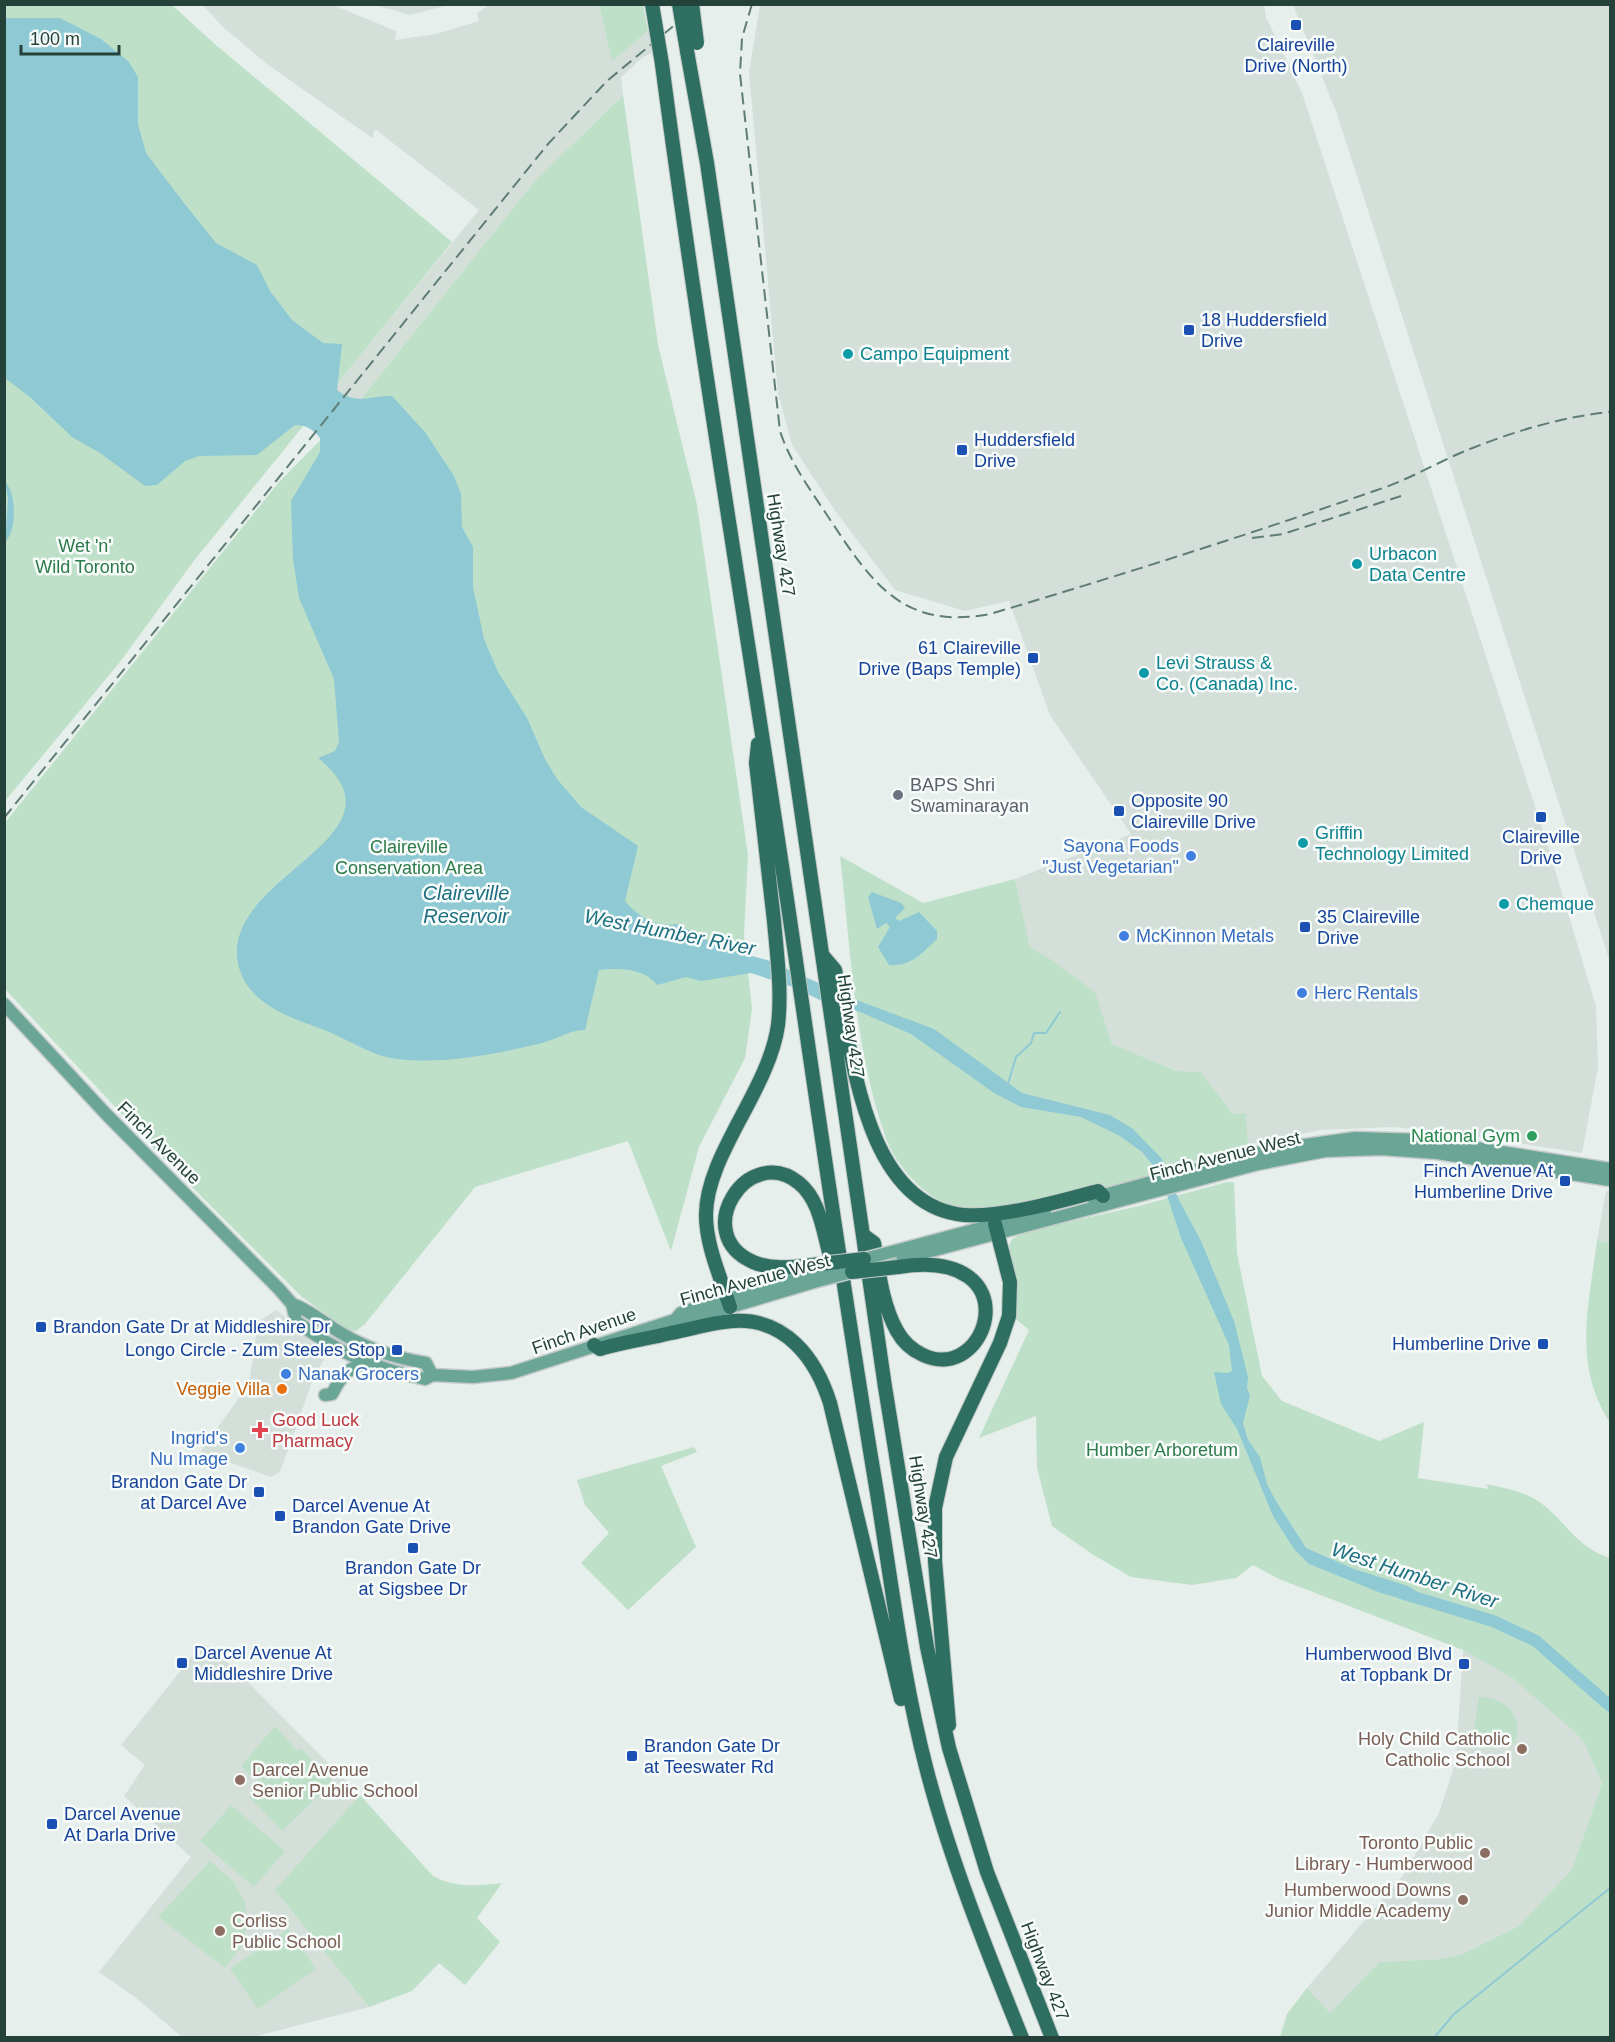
<svg xmlns="http://www.w3.org/2000/svg" width="1615" height="2042" font-family="Helvetica,sans-serif">
  <style>
    .built { fill: #d4dfda }
    .green { fill: #bfe0c8 }
    .water { fill: #8ec9d4 }
    .lines { fill: none; stroke-linecap: round; stroke-linejoin: round }
    .stream { stroke: #8ec9d4; stroke-width: 2 }
    .river { stroke: #8ec9d4; stroke-width: 12 }
    .major-casing { stroke: #c2cac8; stroke-width: 15 }
    .highway-casing { stroke: #c2cac8; stroke-width: 16 }
    .major { stroke: #6aa596; stroke-width: 12 }
    .highway { stroke: #2f6f62; stroke-width: 14 }
    .rail { stroke: #5f7d75; stroke-width: 2; stroke-dasharray: 12 6; stroke-linecap: butt }
    .major-bridge-casing { stroke: #c2cac8; stroke-width: 15; stroke-linecap: butt }
    .highway-bridge-casing { stroke: #c2cac8; stroke-width: 16; stroke-linecap: butt }
    .major-bridge { stroke: #6aa596; stroke-width: 12 }
    .highway-bridge { stroke: #2f6f62; stroke-width: 14 }
    .transit-dot { fill: #1a4fb4; stroke: #f7fbf9; stroke-width: 2 }
    .culture-dot { fill: #0f9aa8; stroke: #f7fbf9; stroke-width: 2 }
    .worship-dot { fill: #6b7280; stroke: #f7fbf9; stroke-width: 2 }
    .shop-dot { fill: #3f7fe0; stroke: #f7fbf9; stroke-width: 2 }
    .leisure-dot { fill: #2e9e5b; stroke: #f7fbf9; stroke-width: 2 }
    .food-dot { fill: #e8710a; stroke: #f7fbf9; stroke-width: 2 }
    .health-dot { fill: #e0444e; stroke: #f7fbf9; stroke-width: 2 }
    .education-dot { fill: #8d6e63; stroke: #f7fbf9; stroke-width: 2 }
    .labels { text-anchor: middle; dominant-baseline: central; stroke-width: 5; stroke-linejoin: round; paint-order: stroke }
    .transit-label { font-size: 18px; fill: #164399; stroke: #f7fbf9; text-anchor: start }
    .culture-label { font-size: 18px; fill: #0d838f; stroke: #f7fbf9; text-anchor: start }
    .street-label { font-size: 18px; fill: #24423a; stroke: #f7fbf9 }
    .park-label { font-size: 18px; fill: #2d7a4b; stroke: #f7fbf9 }
    .worship-label { font-size: 18px; fill: #5b616d; stroke: #f7fbf9; text-anchor: start }
    .shop-label { font-size: 18px; fill: #366cbe; stroke: #f7fbf9; text-anchor: start }
    .leisure-label { font-size: 18px; fill: #27864d; stroke: #f7fbf9; text-anchor: end }
    .food-label { font-size: 18px; fill: #c56008; stroke: #f7fbf9; text-anchor: end }
    .health-label { font-size: 18px; fill: #be3a42; stroke: #f7fbf9; text-anchor: start }
    .education-label { font-size: 18px; fill: #785e54; stroke: #f7fbf9; text-anchor: end }
    .water-label { font-size: 20px; font-style: italic; fill: #1c6f80; stroke: #f7fbf9 }
  </style>
  <rect width="100%" height="100%" fill="#e6efeb"/>
  <!-- built -->
  <path class="built" d="M203 5H333L396 31 395 40 436 34 479 21 477 13 489 5H599L612 60 662 20 666 45 642 58 621 77 623 95 534 182 361 399 348 398 336 389 337 384 479 210 375 129 372 138 267 64 223 27Z
    M375 5H448L410 15Z
    M760 5H1264L1266 17 1302 93 1546 840 1596 1006 1598 1067 1582 1153 1447 1132 1393 1127 1321 1130 1248 1145 1246 1113 1233 1114 1201 1072 1177 1071 1112 1044 1094 992 1030 947 1015 879 1131 834 1050 715 1009 601 965 611 895 590 836 512 792 445 778 393 749 72Z
    M1293 5H1610V962L1337 114Z
    M1606 1191H1610V1243L1597 1240Z
    M276 1310 321 1345 327 1355 315 1374 280 1472 271 1477 200 1452 249 1384 258 1322Z
    M203 1643 230 1664 360 1795 276 1890 369 2007 253 2037H182L136 1998 99 1972 191 1857 124 1796 145 1765 121 1745Z
    M1463 1650 1499 1667 1581 1736 1602 1783 1572 1869 1519 1926 1462 1954 1441 1959 1379 1962 1330 2014 1307 1988 1404 1874 1439 1813 1456 1761Z"/>
  <!-- green -->
  <path class="green" d="M5 5H172L217 46 452 242 193 562 120 662 5 801Z
    M599 5H643L648 31 612 61Z
    M623 95 658 345 697 505 748 855 744 935 752 1009 745 1058 699 1147 671 1251 628 1141 475 1187 365 1324 356 1331 348 1330 302 1297 161 1156 5 989 4 824 279 482 361 399 534 182Z
    M840 856 923 903 1015 879 1030 947 1055 962 1095 992 1112 1044 1177 1071 1201 1072 1233 1114 1246 1113 1248 1145C1169 1169 1084 1199 1002 1206 991 1207 978 1210 966 1209 934 1207 898 1170 887 1141 854 1050 851 951 840 856Z
    M1227 1182H1234L1237 1253 1262 1376 1282 1401 1379 1441 1424 1422 1418 1478 1489 1489 1486 1484C1506 1488 1530 1493 1546 1507 1569 1527 1579 1548 1610 1558V2037H1280L1287 2014 1307 1988 1330 2013 1379 1962 1441 1959 1462 1954 1519 1926 1572 1869 1602 1783 1585 1745 1576 1733 1511 1677 1463 1650 1279 1579 1253 1565 1236 1578 1192 1585 1131 1577 1092 1554 1052 1526 1037 1468 1036 1416 979 1438 1029 1330 1016 1319 1017 1286 1007 1250 1012 1239 1024 1232 1139 1206Z
    M1597 1240 1610 1243V1423C1572 1363 1589 1306 1597 1240Z
    M694 1447 697 1452 661 1466 696 1547 628 1610 581 1563 609 1533 585 1505 577 1480Z
    M1479 1697C1506 1697 1525 1716 1515 1743L1478 1740 1473 1733Z
    M273 1728H277L297 1751 301 1748 333 1782 282 1831 249 1797 264 1783 251 1776 241 1766Z
    M360 1795 433 1876C454 1888 478 1886 502 1883L477 1918 500 1942 465 1985 439 1963 412 1991 369 2007 275 1890Z
    M231 1805 285 1851 254 1887 200 1841Z
    M210 1861 234 1882 245 1903 247 1921 243 1945 225 1968 158 1917Z
    M288 1929 316 1969 258 2009 230 1969Z"/>
  <!-- water -->
  <path class="water" d="M5 18H60L101 39 129 62 138 77V124L146 153 184 203 216 243 257 265 270 291 292 320 323 343 342 344 337 390C358 406 369 395 392 396L425 432 454 476 461 494 462 527 473 547V587L484 639 498 672 527 718 545 759 557 779 581 807 638 846 625 901C638 917 657 928 678 924L721 948 767 960 859 1001 934 1029 1022 1093 1110 1115 1133 1129 1162 1159 1179 1200 1201 1241 1234 1321 1248 1377 1247 1388 1250 1396 1243 1423 1248 1440 1260 1457 1267 1484 1276 1501 1306 1548 1354 1569 1408 1586 1416 1591 1417 1603 1381 1593 1309 1564 1294 1549 1273 1516 1237 1429 1221 1404 1214 1372 1228 1373 1232 1371 1229 1345 1181 1238 1160 1174 1142 1152 1120 1136 1081 1117 1021 1107 994 1093 911 1034 860 1012 822 1001 793 987 751 973 701 981 686 977 657 985C644 968 619 968 599 970L585 1030C572 1030 563 1036 551 1040 538 1045 524 1047 511 1050 474 1058 412 1067 376 1054 356 1046 339 1035 319 1028 291 1018 255 1005 242 976 201 879 421 841 318 758L335 751 339 742 334 679 299 598 293 559 291 501 320 452V438C313 429 306 425 295 425L257 455 199 456 185 461 157 485 145 486 100 453 72 437 30 397 5 378Z
    M5 482C17 494 17 530 5 542L8 499Z
    M872 892 901 903 905 908 895 918 899 921 919 912 937 931V939C922 953 911 967 889 965L878 947 890 927 886 923 877 929 868 897Z"/>
  <g class="lines">
    <!-- stream -->
    <path class="stream" d="M1007 1087 1016 1057 1031 1043 1034 1033H1046L1060 1012
      M1434 2038 1453 2015 1610 1888"/>
    <!-- river -->
    <path class="river" d="M1401 1593 1493 1621 1536 1641 1610 1706"/>
    <!-- major casing -->
    <g class="major-casing">
      <path id="major" d="M4 1004 106 1114 279 1289 292 1304 296 1321C337 1353 374 1368 425 1379L432 1375 473 1377 511 1373 675 1320 683 1321 814 1282
        M1093 1198 1269 1150 1355 1138 1424 1140 1610 1169
        M895 1251 1045 1211
        M897 1260 1258 1164 1325 1151 1381 1149 1437 1153 1610 1180
        M292 1304C310 1310 325 1324 341 1333 367 1349 396 1358 426 1363L432 1375
        M675 1320 681 1313 696 1308 813 1273
        M325 1395 332 1394C340 1378 351 1362 370 1366"/>
    </g>
    <!-- highway casing -->
    <g class="highway-casing">
      <path id="highway" d="M687 51 707 163 885 1387 927 1647 949 1748 987 1872 1052 2038
        M662 64C701 361 752 657 795 954 821 1134 847 1314 877 1493 892 1586 903 1680 927 1771 951 1862 987 1951 1022 2038
        M824 957 835 970C852 1048 862 1205 964 1215 1001 1218 1061 1201 1098 1191L1103 1196
        M863 1235 874 1243C879 1272 882 1304 897 1331 903 1342 912 1350 923 1355 989 1386 1032 1246 898 1267
        M812 1265C793 1267 771 1270 753 1262 689 1234 748 1142 799 1183 822 1202 823 1236 832 1262
        M730 1307C721 1278 706 1246 706 1215 706 1155 769 1090 778 1025 782 991 777 955 774 921 768 868 762 815 756 763L758 744
        M594 1345 600 1349C623 1342 647 1339 671 1333 692 1329 713 1322 734 1321 786 1318 816 1359 830 1403L901 1699
        M949 1725 935 1561V1508L946 1457 1000 1343 1009 1316 1010 1282 995 1224"/>
    </g>
    <!-- major -->
    <use href="#major" class="major"/>
    <!-- highway -->
    <use href="#highway" class="highway"/>
    <!-- rail -->
    <path class="rail" d="M752 4 742 38 740 74 780 431C790 462 809 488 827 515 870 580 901 631 990 614 1122 575 1253 533 1383 488 1409 479 1433 465 1458 454 1505 434 1559 417 1610 412
      M1252 538 1283 534 1401 496
      M4 818 548 144 607 81 700 4"/>
    <!-- major-bridge casing -->
    <g class="major-bridge-casing">
      <path id="major-bridge" d="M856 1261 895 1251
        M813 1273 833 1267
        M814 1282 859 1270"/>
    </g>
    <!-- highway-bridge casing -->
    <g class="highway-bridge-casing">
      <path id="highway-bridge" d="M652 4 662 64
        M679 4 687 51
        M692 4 697 43
        M812 1265 864 1259
        M852 1272 898 1267"/>
    </g>
    <!-- major-bridge -->
    <use href="#major-bridge" class="major-bridge"/>
    <!-- highway-bridge -->
    <use href="#highway-bridge" class="highway-bridge"/>
  </g>
  <!-- markers -->
  <g class="transit-dot">
    <rect x="1290" y="19" width="12" height="12" rx="3"/>
    <rect x="1183" y="324" width="12" height="12" rx="3"/>
    <rect x="956" y="444" width="12" height="12" rx="3"/>
    <rect x="1027" y="652" width="12" height="12" rx="3"/>
    <rect x="1113" y="805" width="12" height="12" rx="3"/>
    <rect x="1535" y="811" width="12" height="12" rx="3"/>
    <rect x="1299" y="921" width="12" height="12" rx="3"/>
    <rect x="1559" y="1175" width="12" height="12" rx="3"/>
    <rect x="35" y="1321" width="12" height="12" rx="3"/>
    <rect x="1537" y="1338" width="12" height="12" rx="3"/>
    <rect x="391" y="1344" width="12" height="12" rx="3"/>
    <rect x="253" y="1486" width="12" height="12" rx="3"/>
    <rect x="274" y="1510" width="12" height="12" rx="3"/>
    <rect x="407" y="1542" width="12" height="12" rx="3"/>
    <rect x="176" y="1657" width="12" height="12" rx="3"/>
    <rect x="1458" y="1658" width="12" height="12" rx="3"/>
    <rect x="626" y="1750" width="12" height="12" rx="3"/>
    <rect x="46" y="1818" width="12" height="12" rx="3"/>
  </g>
  <g class="culture-dot">
    <circle cx="848" cy="354" r="6"/>
    <circle cx="1357" cy="564" r="6"/>
    <circle cx="1144" cy="673" r="6"/>
    <circle cx="1303" cy="843" r="6"/>
    <circle cx="1504" cy="904" r="6"/>
  </g>
  <circle class="worship-dot" cx="898" cy="795" r="6"/>
  <g class="shop-dot">
    <circle cx="1191" cy="856" r="6"/>
    <circle cx="1124" cy="936" r="6"/>
    <circle cx="1302" cy="993" r="6"/>
    <circle cx="286" cy="1374" r="6"/>
    <circle cx="240" cy="1448" r="6"/>
  </g>
  <circle class="leisure-dot" cx="1532" cy="1136" r="6"/>
  <circle class="food-dot" cx="282" cy="1389" r="6"/>
  <path class="health-dot" d="M257 1421h6v6h6v6h-6v6h-6v-6h-6v-6h6z"/>
  <g class="education-dot">
    <circle cx="1522" cy="1749" r="6"/>
    <circle cx="240" cy="1780" r="6"/>
    <circle cx="1485" cy="1853" r="6"/>
    <circle cx="1463" cy="1900" r="6"/>
    <circle cx="220" cy="1931" r="6"/>
  </g>
  <g class="labels">
    <!-- transit labels -->
    <g class="transit-label">
      <text x="1296" y="45" text-anchor="middle">Claireville<tspan x="1296" dy="21">Drive (North)</tspan></text>
      <text x="1201" y="320">18 Huddersfield<tspan x="1201" dy="21">Drive</tspan></text>
      <text x="974" y="440">Huddersfield<tspan x="974" dy="21">Drive</tspan></text>
      <text x="1021" y="648" text-anchor="end">61 Claireville<tspan x="1021" dy="21">Drive (Baps Temple)</tspan></text>
      <text x="1131" y="801">Opposite 90<tspan x="1131" dy="21">Claireville Drive</tspan></text>
      <text x="1541" y="837" text-anchor="middle">Claireville<tspan x="1541" dy="21">Drive</tspan></text>
      <text x="1317" y="917">35 Claireville<tspan x="1317" dy="21">Drive</tspan></text>
      <text x="1553" y="1171" text-anchor="end">Finch Avenue At<tspan x="1553" dy="21">Humberline Drive</tspan></text>
      <text x="53" y="1327">Brandon Gate Dr at Middleshire Dr</text>
      <text x="1531" y="1344" text-anchor="end">Humberline Drive</text>
      <text x="385" y="1350" text-anchor="end">Longo Circle - Zum Steeles Stop</text>
      <text x="247" y="1482" text-anchor="end">Brandon Gate Dr<tspan x="247" dy="21">at Darcel Ave</tspan></text>
      <text x="292" y="1506">Darcel Avenue At<tspan x="292" dy="21">Brandon Gate Drive</tspan></text>
      <text x="413" y="1568" text-anchor="middle">Brandon Gate Dr<tspan x="413" dy="21">at Sigsbee Dr</tspan></text>
      <text x="194" y="1653">Darcel Avenue At<tspan x="194" dy="21">Middleshire Drive</tspan></text>
      <text x="1452" y="1654" text-anchor="end">Humberwood Blvd<tspan x="1452" dy="21">at Topbank Dr</tspan></text>
      <text x="644" y="1746">Brandon Gate Dr<tspan x="644" dy="21">at Teeswater Rd</tspan></text>
      <text x="64" y="1814">Darcel Avenue<tspan x="64" dy="21">At Darla Drive</tspan></text>
    </g>
    <!-- culture labels -->
    <g class="culture-label">
      <text x="860" y="354">Campo Equipment</text>
      <text x="1369" y="554">Urbacon<tspan x="1369" dy="21">Data Centre</tspan></text>
      <text x="1156" y="663">Levi Strauss &amp;<tspan x="1156" dy="21">Co. (Canada) Inc.</tspan></text>
      <text x="1315" y="833">Griffin<tspan x="1315" dy="21">Technology Limited</tspan></text>
      <text x="1516" y="904">Chemque</text>
    </g>
    <!-- street labels -->
    <g class="street-label">
      <text transform="translate(781 545) rotate(81)">Highway 427</text>
      <text transform="translate(851 1026) rotate(82)">Highway 427</text>
      <text transform="translate(159 1143) rotate(45)">Finch Avenue</text>
      <text transform="translate(1225 1156) rotate(-14)">Finch Avenue West</text>
      <text transform="translate(755 1280) rotate(-15)">Finch Avenue West</text>
      <text transform="translate(584 1331) rotate(-19)">Finch Avenue</text>
      <text transform="translate(923 1507) rotate(81)">Highway 427</text>
      <text transform="translate(1045 1971) rotate(69)">Highway 427</text>
    </g>
    <!-- park labels -->
    <g class="park-label">
      <text x="85" y="546">Wet 'n'<tspan x="85" dy="21">Wild Toronto</tspan></text>
      <text x="409" y="847">Claireville<tspan x="409" dy="21">Conservation Area</tspan></text>
      <text x="1162" y="1450">Humber Arboretum</text>
    </g>
    <!-- worship labels -->
    <g class="worship-label">
      <text x="910" y="785">BAPS Shri<tspan x="910" dy="21">Swaminarayan</tspan></text>
    </g>
    <!-- shop labels -->
    <g class="shop-label">
      <text x="1179" y="846" text-anchor="end">Sayona Foods<tspan x="1179" dy="21">"Just Vegetarian"</tspan></text>
      <text x="1136" y="936">McKinnon Metals</text>
      <text x="1314" y="993">Herc Rentals</text>
      <text x="298" y="1374">Nanak Grocers</text>
      <text x="228" y="1438" text-anchor="end">Ingrid's<tspan x="228" dy="21">Nu Image</tspan></text>
    </g>
    <!-- leisure labels -->
    <g class="leisure-label">
      <text x="1520" y="1136">National Gym</text>
    </g>
    <!-- food labels -->
    <g class="food-label">
      <text x="270" y="1389">Veggie Villa</text>
    </g>
    <!-- health labels -->
    <g class="health-label">
      <text x="272" y="1420">Good Luck<tspan x="272" dy="21">Pharmacy</tspan></text>
    </g>
    <!-- education labels -->
    <g class="education-label">
      <text x="1510" y="1739">Holy Child Catholic<tspan x="1510" dy="21">Catholic School</tspan></text>
      <text x="252" y="1770" text-anchor="start">Darcel Avenue<tspan x="252" dy="21">Senior Public School</tspan></text>
      <text x="1473" y="1843">Toronto Public<tspan x="1473" dy="21">Library - Humberwood</tspan></text>
      <text x="1451" y="1890">Humberwood Downs<tspan x="1451" dy="21">Junior Middle Academy</tspan></text>
      <text x="232" y="1921" text-anchor="start">Corliss<tspan x="232" dy="21">Public School</tspan></text>
    </g>
    <!-- water labels -->
    <g class="water-label">
      <text x="466" y="893">Claireville<tspan x="466" dy="23">Reservoir</tspan></text>
      <text transform="translate(670 932) rotate(11)">West Humber River</text>
      <text transform="translate(1415 1575) rotate(18)">West Humber River</text>
    </g>
  </g>
  <!-- border -->
  <rect width="1615" height="2042" fill="none" stroke="#24423a" stroke-width="12"/>
  <!-- scale -->
  <path d="M21 45v9h98v-9" fill="none" stroke="#24423a" stroke-width="3"/>
  <text x="30" y="45" font-size="18" fill="#24423a" stroke="#f7fbf9" stroke-width="4.5" paint-order="stroke">100 m</text>
</svg>
